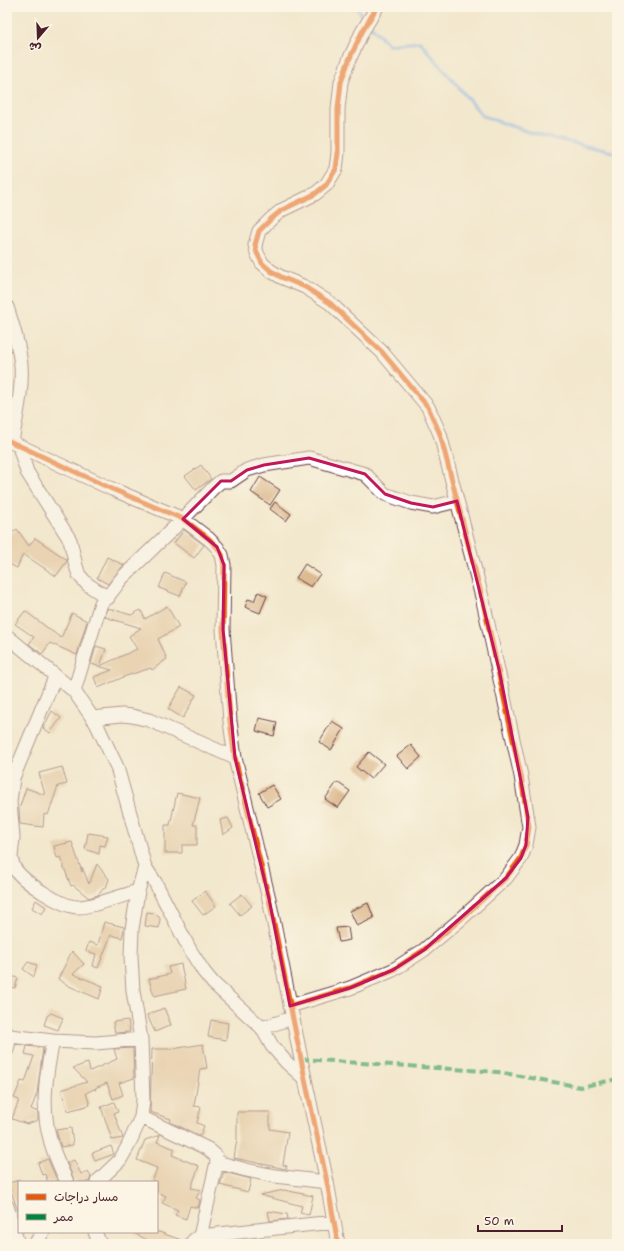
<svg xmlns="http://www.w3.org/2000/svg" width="624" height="1251" font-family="'Shantell Sans','Playpen Sans Arabic',sans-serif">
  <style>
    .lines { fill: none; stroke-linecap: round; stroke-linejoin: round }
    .stream { stroke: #7dafe9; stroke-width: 3.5 }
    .building { fill: #ddba90 }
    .minor-casing { stroke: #633d43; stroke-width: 15 }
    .minor { stroke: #fff; stroke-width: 13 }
    .quiet { stroke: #00873e; stroke-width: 4; stroke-dasharray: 8 4; stroke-linecap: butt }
    .cycleway-casing { stroke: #fcf5e5; stroke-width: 8 }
    .cycleway { stroke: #e8590c; stroke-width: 5 }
    .marked { fill: none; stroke: #c2185b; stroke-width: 3; stroke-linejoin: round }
  </style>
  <rect width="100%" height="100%" fill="#fcf5e5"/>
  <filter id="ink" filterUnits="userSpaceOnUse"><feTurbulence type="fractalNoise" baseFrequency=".025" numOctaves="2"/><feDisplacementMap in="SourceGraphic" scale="8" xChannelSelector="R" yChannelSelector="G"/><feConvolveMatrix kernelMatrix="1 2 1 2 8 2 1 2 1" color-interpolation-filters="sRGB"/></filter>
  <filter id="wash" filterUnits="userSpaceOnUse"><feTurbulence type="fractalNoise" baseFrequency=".012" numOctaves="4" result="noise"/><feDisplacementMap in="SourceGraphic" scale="16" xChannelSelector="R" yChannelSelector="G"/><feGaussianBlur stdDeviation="0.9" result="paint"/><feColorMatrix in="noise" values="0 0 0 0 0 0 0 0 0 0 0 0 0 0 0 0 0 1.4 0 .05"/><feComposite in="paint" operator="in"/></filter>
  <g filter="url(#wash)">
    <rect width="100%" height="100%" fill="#f2e8cd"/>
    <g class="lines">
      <!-- stream -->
      <path class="stream" d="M356 7 366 20
        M370 25 389 45 420 42 483 116 534 134 617 153"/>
    </g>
    <g id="blocks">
      <!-- building -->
      <path class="building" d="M201 465 211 479 196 490 185 476Z
        M260 477 280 490 270 505 251 492Z
        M275 502 291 514 286 521 270 509Z
        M17 529 29 546 35 538 66 559 67 561 56 576 23 554 17 568 7 563V536Z
        M184 530 204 545 194 558 174 543Z
        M107 557 124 565 108 584 97 578Z
        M305 564 320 574 311 587 296 578Z
        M165 573 186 582 180 596 159 588Z
        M258 592 267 596 260 613 245 607 248 599 254 601Z
        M167 606 179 627 158 639 167 659 152 670 151 668 126 676 98 688 94 677 112 670 91 664 96 646 106 649 100 666 137 649 129 636 141 628 105 617 108 608 131 615 141 610 145 619Z
        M25 611 61 638 72 613 87 621 77 655 50 643 42 654 29 644 34 637 15 624Z
        M181 687 196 695 183 718 168 709Z
        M52 711 61 718 50 733 43 728Z
        M259 718 277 722 274 736 256 731Z
        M332 721 344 729 331 750 319 742Z
        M411 745 421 757 408 769 397 756Z
        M369 752 384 764 371 779 356 767Z
        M62 767 67 784 58 786 48 815 44 814 43 827 20 824 19 809 26 788 45 795 39 773Z
        M337 782 350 791 338 808 325 799Z
        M272 785 281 799 267 807 259 793Z
        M177 793 200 798 193 825H197V845H182V853H165V825H170Z
        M228 818 233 828 223 835 220 820Z
        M88 833 108 836 105 846 100 845 99 854 85 849Z
        M72 842 82 872V867L89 884 97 864 109 879 106 888H104L98 895 89 898 73 885 71 886 60 857 57 858 54 846Z
        M205 891 216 906 203 915 192 901Z
        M242 894 252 906 240 915 230 903Z
        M36 900 46 907 42 914 32 908Z
        M368 903 374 918 357 926 350 911Z
        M147 912 154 913 160 918 159 928 145 926Z
        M104 922 124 927V929L122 938 111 935 98 968 93 966 96 954 86 951 89 942 98 945Z
        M348 927 350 940 339 942 336 928Z
        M72 951 84 964 73 974 103 986 99 999 69 986 58 979Z
        M28 962 37 965 34 977 23 969Z
        M181 964 186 989 154 996 149 979 170 974 168 967Z
        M7 975 18 978 15 988 7 986Z
        M164 1008 171 1025 155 1032 147 1015Z
        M51 1013 63 1018 58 1030 44 1025 47 1016Z
        M128 1020 130 1032 115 1033 113 1022Z
        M211 1020 228 1023 226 1040 208 1037Z
        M203 1044 207 1068 200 1069 194 1106 201 1107 197 1123 204 1126 200 1136 170 1122 171 1119 150 1112 152 1049H172Z
        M27 1046 43 1048 37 1094 31 1109 38 1112V1120L27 1124 12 1119 19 1100 14 1098 21 1081 25 1082 34 1056 25 1054Z
        M133 1048 134 1078 119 1083 123 1095 113 1099 107 1083 95 1088 96 1090 94 1089 86 1093 90 1105 68 1111 61 1090 87 1082 73 1068 88 1063 90 1071 117 1059 114 1049Z
        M114 1102 118 1112 114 1113 123 1138 112 1140 101 1107Z
        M237 1112H270V1129L288 1132 283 1165 287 1166 286 1169 234 1158 237 1139Z
        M71 1128 73 1145 61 1147 56 1130Z
        M160 1135 157 1142 175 1149 172 1155 199 1166 191 1188 201 1190 196 1198 200 1200 198 1208 190 1206 186 1219 175 1215 178 1210 162 1203 166 1196 157 1192V1182H152L157 1168 137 1160 145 1140Z
        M111 1146 114 1154 95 1161 92 1153Z
        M48 1159 50 1164 58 1182H48L45 1174 42 1175 38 1163Z
        M74 1160 81 1174 88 1171 91 1177 89 1182H75L67 1163Z
        M224 1172 251 1179 248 1192 220 1185Z
        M19 1180V1210L18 1211 8 1183Z
        M284 1190 313 1196 309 1215 300 1213 302 1206 260 1195Z
        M268 1211 287 1214 288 1219 270 1221Z
        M132 1232H159L184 1241 183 1244H150L151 1242Z"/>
    </g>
  </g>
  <g filter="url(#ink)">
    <use href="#blocks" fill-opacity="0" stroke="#633d43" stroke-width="1"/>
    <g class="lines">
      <!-- minor casing -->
      <g class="minor-casing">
        <path id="minor" d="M7 307C13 326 19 345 21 365 23 390 16 417 12 442
          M7 440 112 489 183 519 209 539 217 547 222 555 224 565 223 629 230 721 235 758 269 899 305 1079 327 1182 338 1244
          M19 446 27 472 70 540 76 566 79 575 87 584 108 598
          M7 636 74 691 96 723 117 767 145 867 138 891 132 929 131 956 133 991 141 1039 143 1100 141 1117 128 1146 120 1160 97 1182
          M74 691 101 603C110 596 115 586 123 577L183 519 214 487 221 481H231L247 470 264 465 309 458 365 474 385 494 411 503 433 507 457 501
          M92 718 122 715 132 716 149 720 235 758
          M11 857 13 837 10 802 13 778 55 677
          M7 858 11 857C12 861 13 866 15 869 24 882 63 908 79 907 93 907 123 895 138 891
          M145 867 155 882 190 950 204 972 213 983 262 1028 272 1046 287 1063 305 1079
          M290 1006 350 988 393 970 424 950 461 919 506 878 521 858 526 845 529 827 521 776 483 601 440 434 428 407 382 352 330 303 305 287 281 277 271 271 262 263 257 253 255 245 259 231 271 219 282 210 315 194 326 185 336 169 338 153V109L341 82 349 60 362 32 377 7
          M262 1028 292 1018
          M7 1033 10 1036 7 1050
          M10 1036 53 1041 96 1043 141 1039
          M53 1041C46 1073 41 1107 50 1139 53 1153 61 1168 67 1182
          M141 1117 208 1149 216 1156 217 1162 246 1170 275 1176 327 1182
          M7 1206 18 1244
          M95 1232 100 1244
          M200 1236 217 1162
          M35 1244 43 1232
          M191 1244 194 1240 200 1236 334 1222"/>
      </g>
      <!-- minor -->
      <use href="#minor" class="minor"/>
      <!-- quiet -->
      <path class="quiet" d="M301 1059 498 1072 581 1087 617 1079"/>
      <!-- cycleway casing -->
      <g class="cycleway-casing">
        <path id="cycleway" d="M7 440 112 489 183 519 209 539 217 547 222 555 224 565 223 629 230 721 235 758 269 899 305 1079 327 1182 338 1244
          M290 1006 350 988 393 970 424 950 461 919 506 878 521 858 526 845 529 827 521 776 483 601 440 434 428 407 382 352 330 303 305 287 281 277 271 271 262 263 257 253 255 245 259 231 271 219 282 210 315 194 326 185 336 169 338 153V109L341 82 349 60 362 32 377 7"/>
      </g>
      <!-- cycleway -->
      <use href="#cycleway" class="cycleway"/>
    </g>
  </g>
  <!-- marked area -->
  <path d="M0 0H624V1251H0ZM309 458 365 474 385 494 411 503 433 507 457 501 499 669 528 817 526 845 521 858 506 878 424 950 393 970 350 988 290 1006 269 899 235 758 223 629 224 565 217 547 183 519 221 481H231L247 470 264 465Z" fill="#f2e8cd" fill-opacity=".55" fill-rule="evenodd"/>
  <path class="marked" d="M309 458 365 474 385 494 411 503 433 507 457 501 499 669 528 817 526 845 521 858 506 878 424 950 393 970 350 988 290 1006 269 899 235 758 223 629 224 565 217 547 183 519 221 481H231L247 470 264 465Z"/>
  <!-- margin -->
  <rect width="624" height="1251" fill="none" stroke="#fcf5e5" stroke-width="24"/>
  <!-- legend -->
  <rect x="18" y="1181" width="140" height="52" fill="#fcf5e5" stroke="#b59f9b"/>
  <rect x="26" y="1194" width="20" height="6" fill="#e8590c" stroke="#b59f9b"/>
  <text x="54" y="1201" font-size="12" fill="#4a1f2b">مسار دراجات</text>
  <rect x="26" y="1214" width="20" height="6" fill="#00873e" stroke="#b59f9b"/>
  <text x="54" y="1221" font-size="12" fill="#4a1f2b">ممر</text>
  <!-- north arrow -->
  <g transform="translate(38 38) rotate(199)" stroke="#fcf5e5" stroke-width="3" paint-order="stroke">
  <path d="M0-3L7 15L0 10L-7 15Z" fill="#4a1f2b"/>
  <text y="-6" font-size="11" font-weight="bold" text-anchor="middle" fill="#4a1f2b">ش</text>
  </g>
  <!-- scale -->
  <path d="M478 1225v6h84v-6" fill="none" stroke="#4a1f2b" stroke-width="2"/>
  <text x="484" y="1225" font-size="12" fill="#4a1f2b" stroke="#fcf5e5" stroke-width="3" paint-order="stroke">50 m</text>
</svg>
